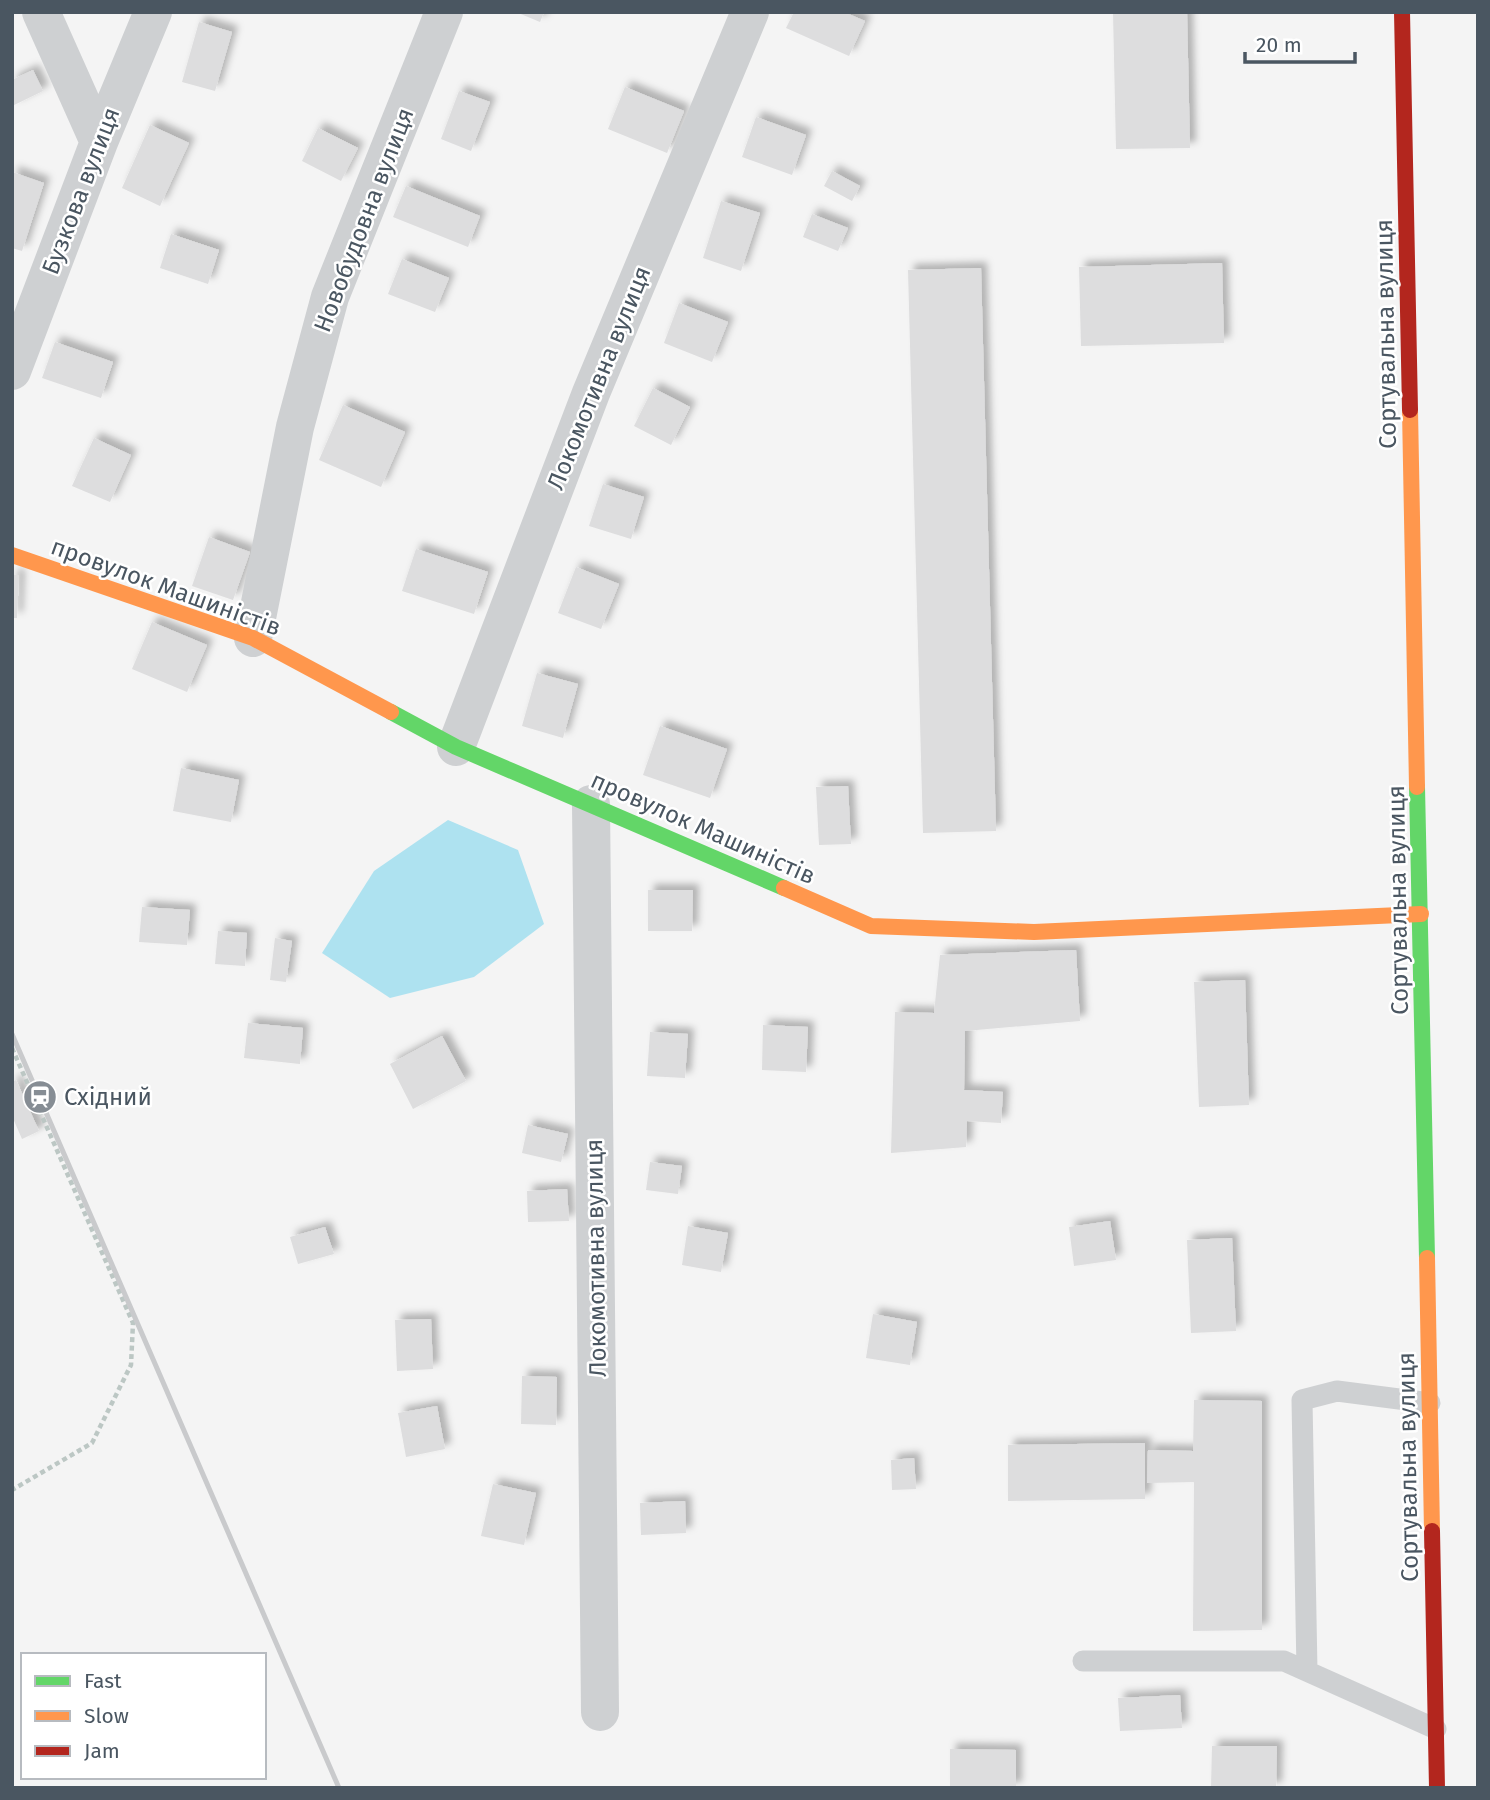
<svg xmlns="http://www.w3.org/2000/svg" width="1490" height="1800" font-family="'Fira Sans',sans-serif">
  <style>
    .water { fill: #aee2f0 }
    .building { fill: #ddddde; filter: url(#shadow) }
    .lines { fill: none; stroke-linecap: round; stroke-linejoin: round }
    .path { stroke: #bcc7c4; stroke-width: 4.5; stroke-dasharray: 5 3.5; stroke-linecap: butt }
    .lane { stroke: #ced0d2; stroke-width: 21 }
    .street { stroke: #ced0d2; stroke-width: 38 }
    .fast { stroke: #63d668; stroke-width: 16 }
    .slow { stroke: #ff974d; stroke-width: 16 }
    .jam { stroke: #b3261e; stroke-width: 16 }
    .rail { stroke: #c9cacc; stroke-width: 5 }
    .labels { text-anchor: middle; dominant-baseline: central; stroke-width: 5; stroke-linejoin: round; paint-order: stroke }
    .street-label { font-size: 24px; fill: #4a5661; stroke: #fff }
    .poi-label { font-size: 24px; fill: #4a5661; stroke: #fff; text-anchor: start }
  </style>
  <defs>
    <filter id="shadow"><feDropShadow dx="6" dy="-6" stdDeviation="3.5" flood-color="#0004"/></filter>
  </defs>
  <rect width="100%" height="100%" fill="#f4f4f4"/>
  <!-- water -->
  <path class="water" d="M448 820 518 850 544 924 474 977 390 998 322 953 374 871Z"/>
  <!-- building -->
  <path class="building" d="M516 12H544L540 22Z
    M794 12H844L865 21 849 56 786 28Z
    M1113 12H1187L1190 148 1116 149Z
    M199 22 232 32 215 91 182 82Z
    M33 70 43 91 12 106V80Z
    M625 87 684 111 667 153 608 129Z
    M459 91 490 102 471 151 441 139Z
    M756 117 806 135 792 175 742 157Z
    M150 125 189 143 160 206 122 188Z
    M318 128 358 148 341 181 302 161Z
    M832 171 860 186 852 201 824 186Z
    M12 172 44 183 22 251 12 248Z
    M406 186 480 216 468 247 393 217Z
    M721 201 760 213 741 271 703 258Z
    M812 214 848 228 838 251 803 237Z
    M171 234 219 250 208 284 160 268Z
    M402 259 449 278 435 312 388 294Z
    M1222 263 1224 343 1081 346 1079 267Z
    M981 268 996 831 923 833 908 270Z
    M679 303 728 322 712 362 664 343Z
    M55 342 113 362 101 398 42 378Z
    M653 388 690 407 671 445 634 426Z
    M343 405 405 432 381 487 319 460Z
    M94 438 131 455 110 502 72 486Z
    M603 484 644 497 631 539 589 526Z
    M209 537 250 552 233 600 192 586Z
    M416 549 488 572 474 614 402 591Z
    M576 567 619 584 601 629 558 613Z
    M12 575H19L17 618H12Z
    M152 622 207 645 187 692 132 669Z
    M537 673 578 684 563 738 522 726Z
    M660 726 727 749 710 798 643 775Z
    M181 768 239 780 231 822 173 811Z
    M848 786 851 844 819 845 816 787Z
    M648 890H693L692 931H648Z
    M142 907 190 910 187 945 139 942Z
    M218 931 247 933 245 966 215 964Z
    M275 938 292 941 286 982 270 980Z
    M1076 950 1080 1021 965 1031 964 1090 1003 1092 1001 1123 967 1121 966 1147 891 1153 895 1012 934 1013 940 955Z
    M1245 980 1249 1105 1199 1107 1194 982Z
    M248 1023 303 1028 300 1064 244 1058Z
    M763 1025 808 1027 806 1072 762 1070Z
    M650 1032 688 1034 685 1078 647 1076Z
    M442 1036 466 1081 413 1109 390 1064Z
    M16 1080 39 1131 22 1139 12 1116V1082Z
    M528 1125 568 1134 561 1162 522 1153Z
    M650 1162 682 1166 678 1194 646 1190Z
    M567 1189 569 1221 528 1222 527 1191Z
    M1110 1221 1116 1260 1074 1266 1069 1227Z
    M688 1226 728 1233 721 1272 682 1265Z
    M325 1227 334 1254 298 1264 290 1237Z
    M1232 1238 1236 1331 1191 1333 1187 1240Z
    M873 1314 917 1322 910 1365 866 1358Z
    M431 1319 433 1369 397 1371 395 1320Z
    M522 1376 557 1377 556 1425 521 1424Z
    M1194 1400 1262 1401V1630L1193 1631 1194 1482 1147 1483 1148 1450 1193 1451Z
    M437 1406 445 1449 406 1457 398 1413Z
    M1145 1443V1499L1008 1501V1445Z
    M914 1458 916 1489 892 1490 891 1460Z
    M493 1484 536 1493 524 1545 481 1536Z
    M685 1501 686 1533 641 1535 640 1503Z
    M1180 1695 1182 1728 1120 1731 1118 1698Z
    M1212 1746H1277L1276 1788H1211Z
    M950 1749 1016 1750V1788H950Z"/>
  <g class="lines">
    <!-- path -->
    <path class="path" d="M12 1048 133 1323 131 1365 92 1443 12 1490"/>
    <!-- lane -->
    <path class="lane" d="M1083 1661H1284L1436 1729
      M1307 1671 1302 1400 1337 1391 1430 1403"/>
    <!-- street -->
    <path class="street" d="M41 12 99 142
      M12 371 99 142 153 12
      M253 638 295 427 330 297 444 12
      M456 747 591 393 750 12
      M591 804 600 1712"/>
    <!-- fast -->
    <path class="fast" d="M391 712 456 747 784 888
      M1417 787 1427 1258"/>
    <!-- slow -->
    <path class="slow" d="M1410 410 1417 787
      M12 555 253 638 391 712
      M784 888 871 926 1034 932 1421 914
      M1427 1258 1432 1531"/>
    <!-- jam -->
    <path class="jam" d="M1402 12 1410 410
      M1432 1531 1437 1788"/>
    <!-- rail -->
    <path class="rail" d="M12 1034 339 1788"/>
  </g>
  <!-- icons -->
  <defs>
    <g id="station-disc" transform="scale(1.75)"><circle r="9.5" fill="#868d94" stroke="#fff"/><path d="M-3-6H3Q5-6 5-4V2Q5 4 3 4L4.5 6H3L1.5 4h-3L-3 6H-4.5L-3 4Q-5 4-5 2V-4Q-5-6-3-6ZM-3.5-4v3h7v-3ZM-3.5 1v1.5H-2V1ZM2 1v1.5H3.5V1Z" fill="#fff"/></g>
  </defs>
  <g fill-rule="evenodd">
    <use href="#station-disc" x="40" y="1097"/>
  </g>
  <g class="labels">
    <!-- street labels -->
    <g class="street-label">
      <text transform="translate(81 191) rotate(-69)">Бузкова вулиця</text>
      <text transform="translate(364 220) rotate(-69)">Новобудовна вулиця</text>
      <text transform="translate(1386 334) rotate(-91)">Сортувальна вулиця</text>
      <text transform="translate(599 378) rotate(-68)">Локомотивна вулиця</text>
      <text transform="translate(166 587) rotate(20)">провулок Машиністів</text>
      <text transform="translate(703 828) rotate(24)">провулок Машиністів</text>
      <text transform="translate(1398 900) rotate(-91)">Сортувальна вулиця</text>
      <text transform="translate(596 1258) rotate(-91)">Локомотивна вулиця</text>
      <text transform="translate(1408 1467) rotate(-91)">Сортувальна вулиця</text>
    </g>
    <!-- poi labels -->
    <g class="poi-label">
      <text x="64" y="1097">Східний</text>
    </g>
  </g>
  <!-- border -->
  <rect width="1490" height="1800" fill="none" stroke="#4a5661" stroke-width="28"/>
  <!-- legend -->
  <rect x="21" y="1653" width="245" height="126" fill="#ffffff" stroke="#b7bbc0" stroke-width="2"/>
  <rect x="35" y="1676" width="35" height="10" fill="#63d668" stroke="#b7bbc0" stroke-width="2"/>
  <text x="84" y="1688" font-size="21" fill="#4a5661">Fast</text>
  <rect x="35" y="1711" width="35" height="10" fill="#ff974d" stroke="#b7bbc0" stroke-width="2"/>
  <text x="84" y="1723" font-size="21" fill="#4a5661">Slow</text>
  <rect x="35" y="1746" width="35" height="10" fill="#b3261e" stroke="#b7bbc0" stroke-width="2"/>
  <text x="84" y="1758" font-size="21" fill="#4a5661">Jam</text>
  <!-- scale -->
  <path d="M1245 52v10h110v-10" fill="none" stroke="#4a5661" stroke-width="3.5"/>
  <text x="1256" y="52" font-size="21" fill="#4a5661" stroke="#ffffff" stroke-width="5" paint-order="stroke">20 m</text>
</svg>
